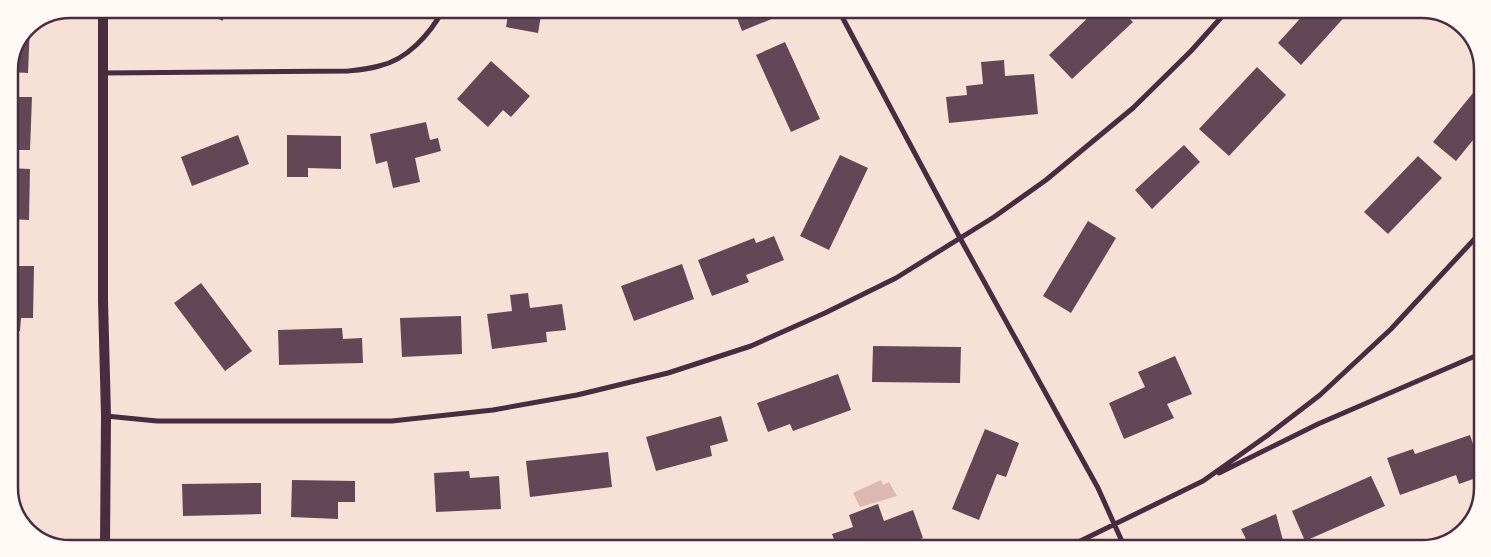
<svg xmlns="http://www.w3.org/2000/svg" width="1491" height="557" font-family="Ubuntu,sans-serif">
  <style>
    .water { fill: #dcb8b0 }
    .building { fill: #644757 }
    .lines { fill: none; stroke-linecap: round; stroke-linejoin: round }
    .minor { stroke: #4a2c40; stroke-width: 5 }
    .secondary { stroke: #4a2c40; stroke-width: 10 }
    .rim { fill: none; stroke: #4a2c40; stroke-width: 2.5 }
  </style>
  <rect width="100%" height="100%" fill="#f7e1d7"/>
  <!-- water -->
  <path class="water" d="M881 480 883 485 889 482 897 496 860 507 853 493Z"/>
  <!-- building -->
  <path class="building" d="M206 9H231L222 21Z
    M509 10H542L538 33 506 27Z
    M734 10H771L774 18 742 31Z
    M900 11H919L913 19Z
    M1095 11H1122L1133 22 1072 79 1049 55Z
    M1306 12H1349L1301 65 1278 43Z
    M30 25 28 73 9 72V66L27 26Z
    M785 42 820 119 791 132 756 55Z
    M1004 60 1005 76 1034 74 1038 114 949 123 946 97 967 95 966 86 983 84 981 62Z
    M491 61 530 96 511 117 503 110 488 127 457 99Z
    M1257 67 1286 95 1229 156 1199 129Z
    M1482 82V129L1456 161 1433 142Z
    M9 97H32L30 150H9Z
    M426 122 430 140 438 138 441 151 415 158 420 182 393 188 387 161 376 164 370 134Z
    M238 135 249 164 192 186 181 157Z
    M287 135 341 136V169L308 168V177H287Z
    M1184 145 1200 162 1152 209 1135 190Z
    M840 155 868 168 829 250 800 236Z
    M1418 156 1442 178 1388 234 1364 212Z
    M9 168 30 169 29 220 9 219Z
    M1088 221 1116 238 1071 313 1043 296Z
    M774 236 784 260 746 275 749 282 712 296 698 260 754 238 756 243Z
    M682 264 694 299 634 321 621 286Z
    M9 266H34L33 318H21L20 331H9Z
    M201 283 252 351 225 371 174 303Z
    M528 293 530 308 562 304 566 330 546 332 547 342 492 349 487 314 512 311 510 295Z
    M461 316 462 354 402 357 400 318Z
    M342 328 343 339 362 338 363 363 279 365 278 330Z
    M873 346 961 347 960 383 872 382Z
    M1175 356 1192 394 1167 404 1174 418 1124 439 1109 403 1145 387 1138 372Z
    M838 374 851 410 793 431 790 424 768 432 757 403Z
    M721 416 728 441 710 446 712 456 656 471 646 437Z
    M985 429 1019 443 1006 477 997 474 979 520 952 509Z
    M1470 435 1479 462V477L1459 484 1456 475 1400 495 1387 458 1413 449 1415 454Z
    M608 452 612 487 530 497 526 461Z
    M469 471 470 478 499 476 501 509 436 512 434 473Z
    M1371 476 1385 506 1305 541 1292 511Z
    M292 480 355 481V502H338V519L291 517Z
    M261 483V514L183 516 182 484Z
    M878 504 884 521 913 510 923 538 899 547H837L832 534 853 527 849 515Z
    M1276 514 1285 548H1227L1246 539 1241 529Z"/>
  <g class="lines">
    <!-- minor -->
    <path class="minor" d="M839 11 960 238 1098 488 1125 548
      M103 73 348 71C358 70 369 69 379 66 407 60 430 34 443 10
      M106 416 157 421H392L493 410 577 395 668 373 751 346 825 313 896 278 994 217 1046 180 1133 108 1191 51 1226 12
      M1219 473 1318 424 1480 354
      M1068 547 1203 481 1268 435 1320 395 1391 329 1481 232"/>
    <!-- secondary -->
    <path class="secondary" d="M103 9V300L106 416 105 545"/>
  </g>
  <!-- crop -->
  <path d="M0 0H1491V557H0ZM70 18H1422A52 52 0 0 1 1474 70V488A52 52 0 0 1 1422 540H70A52 52 0 0 1 18 488V70A52 52 0 0 1 70 18Z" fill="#fffaf5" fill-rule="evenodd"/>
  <path class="rim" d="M70 18H1422A52 52 0 0 1 1474 70V488A52 52 0 0 1 1422 540H70A52 52 0 0 1 18 488V70A52 52 0 0 1 70 18Z"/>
</svg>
